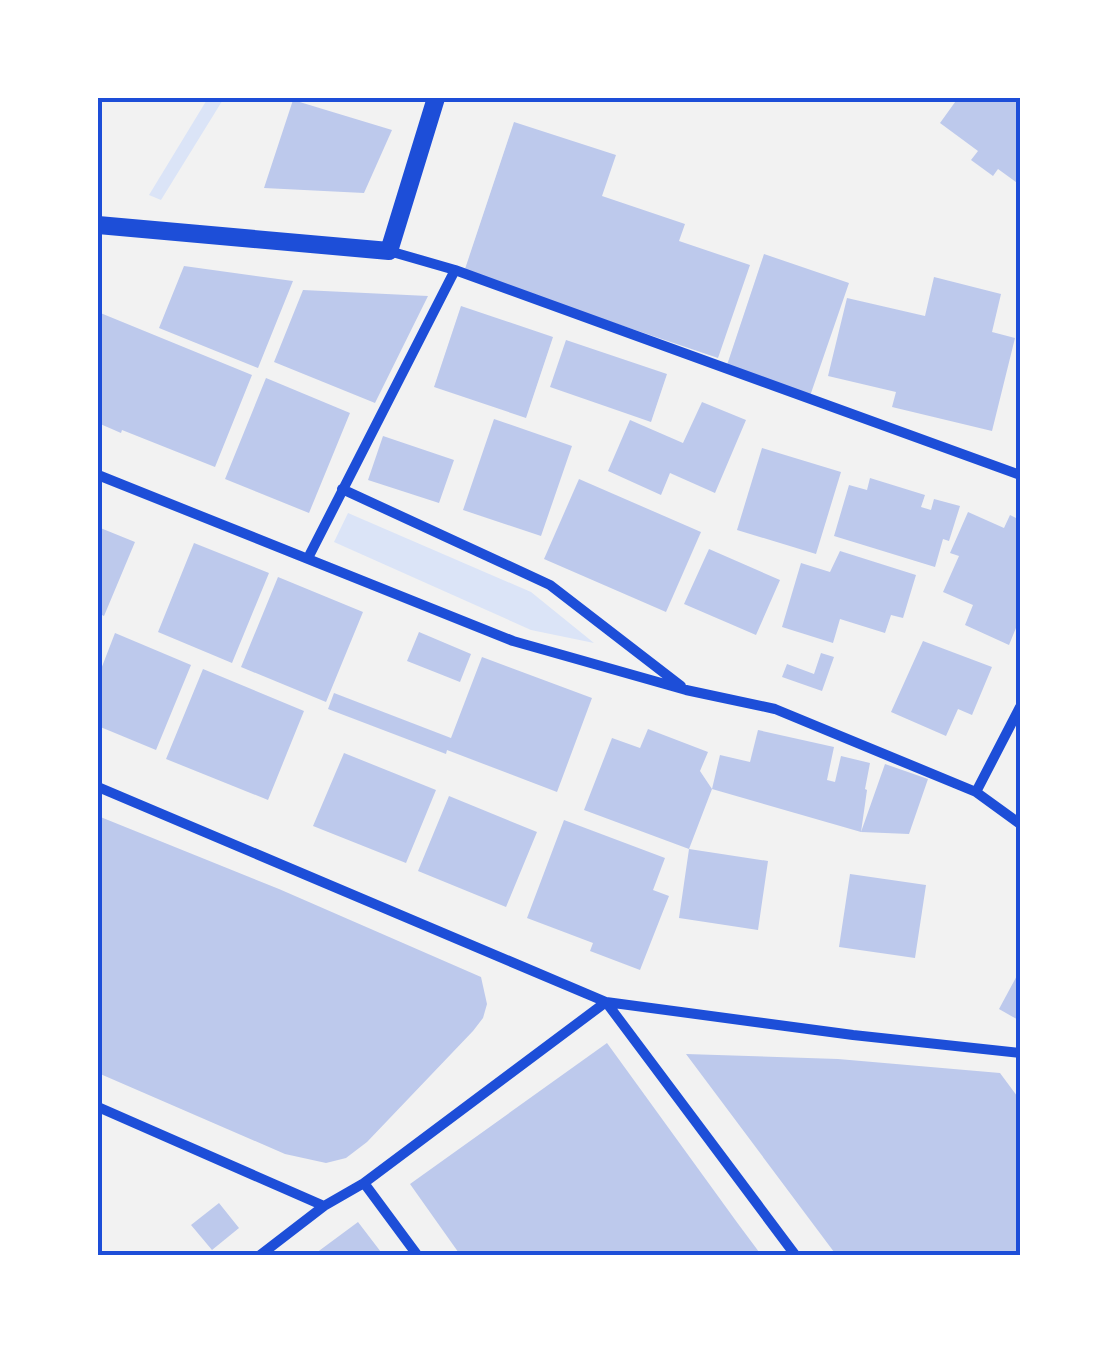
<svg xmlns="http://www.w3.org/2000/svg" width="1118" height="1353" font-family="Arial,sans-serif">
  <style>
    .green { fill: #dbe4f7 }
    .building { fill: #bdc9ec }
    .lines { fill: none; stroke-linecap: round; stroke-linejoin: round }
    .minor { stroke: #1d4ed8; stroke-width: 10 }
    .tertiary { stroke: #1d4ed8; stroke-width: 18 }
    .neatline { fill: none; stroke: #1d4ed8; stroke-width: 4 }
  </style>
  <rect width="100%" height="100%" fill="#f2f2f2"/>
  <!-- green -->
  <path class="green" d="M208 98H224L161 200 149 195Z
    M348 513 531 592 594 643 531 630 334 542Z"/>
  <!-- building -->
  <path class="building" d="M958 98H1020V185L998 169 993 176 971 160 978 151 940 123Z
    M293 100 392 130 364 193 264 188Z
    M514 122 616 155 602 196 685 224 679 241 750 265 718 358 464 272Z
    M764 254 849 283 810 396 726 368Z
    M184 266 293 281 258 368 159 328Z
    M934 277 1001 294 992 332 1015 338 992 431 892 407 896 392 828 376 847 298 925 316Z
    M303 290 428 296 375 403 274 362Z
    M461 306 553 337 526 418 434 387Z
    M98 312 252 375 215 467 122 430 121 433 98 423Z
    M566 340 667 374 651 422 550 387Z
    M266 378 350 413 309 513 225 479Z
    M702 402 746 420 715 493 670 473 661 495 608 471 630 420 683 443Z
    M494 419 572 446 541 536 463 510Z
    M383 436 454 460 439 503 368 480Z
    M762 448 841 472 816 554 737 530Z
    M870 478 925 495 921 507 931 510 934 499 960 506 949 541 943 539 935 567 834 536 849 485 867 490Z
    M579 479 701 532 666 612 544 559Z
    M968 512 1004 528 1010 515 1020 520V618L1009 645 965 625 973 605 943 592 959 556 950 553Z
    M98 527 135 542 104 616 98 613Z
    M194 543 269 573 232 663 158 632Z
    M709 549 780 580 756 635 684 604Z
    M840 551 916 575 903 618 891 615 885 633 840 619 833 643 782 627 801 563 830 572Z
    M278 577 363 612 326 702 241 667Z
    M419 632 471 654 460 682 407 661Z
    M115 633 191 665 156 750 98 726V677Z
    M923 641 992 667 972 715 958 709 946 736 891 712Z
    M821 653 834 657 822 691 782 677 787 664 814 674Z
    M482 657 592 698 557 792 447 750 446 754 328 709 334 693 451 738Z
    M203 669 304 711 268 800 166 759Z
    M648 729 708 752 700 771 712 789 689 849 584 810 612 738 640 748Z
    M758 730 834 747 827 780 835 782 841 756 870 763 865 789 867 790 861 832 712 789 720 755 750 762Z
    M344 753 436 790 406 863 313 826Z
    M885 764 928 779 909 834 861 832Z
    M449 796 537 832 506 907 418 871Z
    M98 816 279 889 481 977 487 1004 483 1018 473 1031 367 1142 346 1158 326 1163 285 1154 98 1073Z
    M564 820 665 858 653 890 669 896 640 970 590 951 593 943 527 918Z
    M689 849 768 861 758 930 679 918Z
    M850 874 926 885 915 958 839 947Z
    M1020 970V1021L999 1009Z
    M607 1043 736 1221 762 1256H461L410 1184Z
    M686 1054 838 1059 1000 1073 1020 1100V1256H837Z
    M219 1203 239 1228 212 1250 191 1225Z
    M358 1222 384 1256H312Z"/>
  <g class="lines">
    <!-- minor -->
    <path class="minor" d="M389 251 455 270 1020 475
      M98 475 513 641 686 690 775 709 976 792 1020 824
      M342 489 550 585 681 686
      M308 558 455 270
      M98 787 606 1002 796 1256
      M976 792 1020 707
      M98 1107 324 1206
      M364 1183 418 1256
      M259 1256 324 1206 364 1183 606 1002 853 1035 1020 1053"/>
    <!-- tertiary -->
    <path class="tertiary" d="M98 225 389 251 436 98"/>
  </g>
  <!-- border -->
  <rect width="1118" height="1353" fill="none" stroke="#ffffff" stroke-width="200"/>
  <rect x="100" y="100" width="918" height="1153" class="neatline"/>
</svg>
